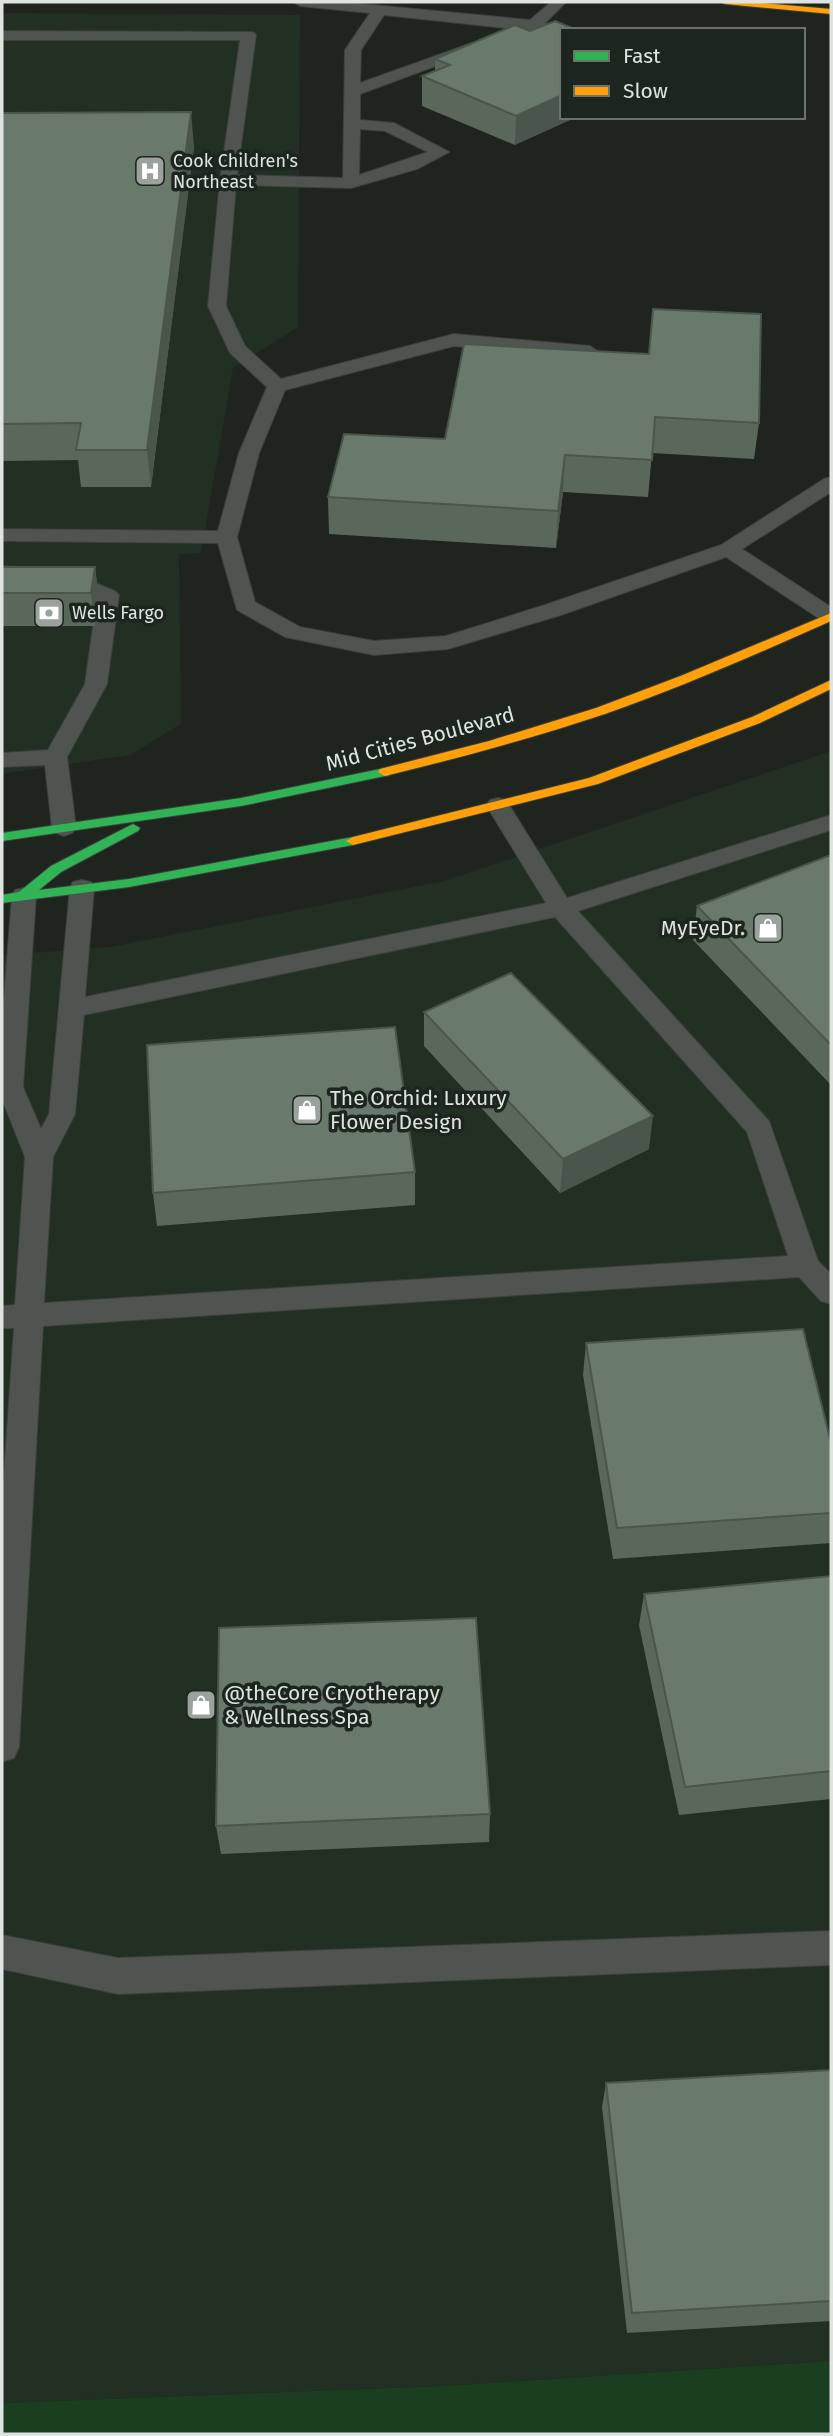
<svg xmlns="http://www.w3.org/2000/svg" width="833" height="2436" font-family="'Fira Sans',sans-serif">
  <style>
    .built { fill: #222f23 }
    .green { fill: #1b3d20 }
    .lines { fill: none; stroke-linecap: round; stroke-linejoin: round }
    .lane-casing { stroke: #3c403c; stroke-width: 2 }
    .fast-casing { stroke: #3c403c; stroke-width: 2 }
    .slow-casing { stroke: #3c403c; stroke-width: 2 }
    .lane { fill: #505450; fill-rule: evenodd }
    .fast { fill: #30b455; fill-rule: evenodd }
    .slow { fill: #ff9f0a; fill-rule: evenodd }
    .wall { fill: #5a685c }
    .shaded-wall { fill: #4a554b }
    .building { fill: #69796b; stroke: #4a554b; stroke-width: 2 }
    .labels { text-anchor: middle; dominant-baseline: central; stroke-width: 7; stroke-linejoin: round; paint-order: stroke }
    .far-poi-label { font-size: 18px; fill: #dee4df; stroke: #1d261e; text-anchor: start }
    .street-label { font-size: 21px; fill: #dee4df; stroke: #1d261e }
    .poi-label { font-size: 21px; fill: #dee4df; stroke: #1d261e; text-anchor: start }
  </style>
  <rect width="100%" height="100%" fill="#1f241f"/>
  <!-- built -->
  <path class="built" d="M2 13 300 15 298 327 233 368 201 553 179 554 181 724 130 755 2 774Z
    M831 751V2361L442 2386 2 2403V955L110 947 444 881Z"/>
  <!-- green -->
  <path class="green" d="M831 2361V2434H2V2403L442 2386Z"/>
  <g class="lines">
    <!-- lane casing -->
    <g class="lane-casing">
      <path id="lane" d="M293 2H342L530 20 551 2H566L545 23 567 27 569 30H562V34L384 15 361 50 360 83 466 45 471 43 479 48 476 51 360 94V120L394 123 449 152 417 169 351 188 236 185 226 306 245 346 281 379 454 334 590 346 599 352 590 358 454 346 285 390 259 453 237 537 255 602 300 627 374 641 446 636 545 605 721 545 824 479 831 477V492L742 549 831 607V622L823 621 726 557 561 615 448 649 374 655 285 637 237 610 218 543 2 541V529L218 531 239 453 267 387 230 353 208 306 220 180 240 40H2V31L253 32 256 35 237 175 343 178 345 50 370 13 300 6ZM360 129 385 131 428 152 359 175Z
        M2 566 64 570 115 591 119 595 107 684 67 757 76 828 72 833 64 836 56 833 52 828 45 765 2 767V753L48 750 85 684 97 598 60 582 2 578Z
        M498 798 506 800 567 898 831 815V830L578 911 769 1121 818 1261 831 1274V1304L821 1301 799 1277 43 1326 19 1747 14 1758 2 1762V1503L14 1328H2V1306L15 1305 25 1157 2 1099V1023L12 896 15 890 24 888 33 890 36 896 23 1087 41 1129 49 1114 70 888 73 882 82 880 91 882 94 888 85 997 546 903 486 805 490 800ZM555 917 747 1132 788 1256 44 1303 53 1157 75 1114 84 1015Z
        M831 1931V1965L118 1994 2 1969V1935L118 1958Z"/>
    </g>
    <!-- fast casing -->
    <g class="fast-casing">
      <path id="fast" d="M385 768 390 769V775L241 806 2 841V833L241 798Z
        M133 824 140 828 138 831 61 872 39 890 129 879 353 837 360 841 353 845 129 887 2 903V895L19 892 51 866Z"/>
    </g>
    <!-- slow casing -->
    <g class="slow-casing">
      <path id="slow" d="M721 2H749L831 9V14L725 4Z
        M831 613V621C757 654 682 687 605 714 533 738 459 758 385 776L378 772 380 769 489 741 596 708 683 675Z
        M831 680V689L760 723 598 784 353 845 346 841 353 837 589 778 752 717Z"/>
    </g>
    <!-- lane -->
    <use href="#lane" class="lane"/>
    <!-- fast -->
    <use href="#fast" class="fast"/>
    <!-- slow -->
    <use href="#slow" class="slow"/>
  </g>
  <!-- wall -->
  <path class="wall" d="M530 31 515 145 422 106V76L435 71V59Z
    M2 113 194 146 151 487H81L78 460 2 461Z
    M464 344 759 423 754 459 652 453 648 497 563 492 556 548 329 534 328 497 445 439Z
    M2 567H95L99 600 95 626H2Z
    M831 855V1085L693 940 697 906Z
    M424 1012 649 1149 560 1193 424 1046Z
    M415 1172V1205L157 1226 153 1193Z
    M586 1343 831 1443V1543L613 1559 583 1375Z
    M831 1576V1799L679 1815 639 1625 644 1594Z
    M490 1814 489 1842 221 1854 216 1826Z
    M831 2070V2321L627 2333 602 2107 606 2083Z"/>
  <!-- shaded-wall -->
  <path class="shaded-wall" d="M562 95V117H577L515 145 516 116Z
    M191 112 194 146 151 487 147 450Z
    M565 455 563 492 556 548 558 511Z
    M95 567 99 600 95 626 91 593Z
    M653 1116 649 1149 560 1193 563 1159Z"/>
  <!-- building -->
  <path class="building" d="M555 21 577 30H562V95L516 116 422 76 450 65 435 59 515 25 530 31Z
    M191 112 147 450H76L81 423 2 424V113Z
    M653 309 761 314 759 423 655 417 652 460 565 455 558 511 328 497 344 434 445 439 464 344 649 354Z
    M2 567H95L91 593H2Z
    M831 855V1045L697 906Z
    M511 973 653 1116 563 1159 424 1012Z
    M395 1027 415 1172 153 1193 147 1045Z
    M803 1329 831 1443V1513L617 1528 586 1343Z
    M831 1576V1771L685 1787 644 1594Z
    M476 1618 490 1814 216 1826 219 1628Z
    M831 2070V2301L632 2313 606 2083Z"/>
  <!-- icons -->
  <defs>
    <g id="hospital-square" transform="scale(1.575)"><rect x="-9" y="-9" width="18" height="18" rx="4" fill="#9ba19c" stroke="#1d261e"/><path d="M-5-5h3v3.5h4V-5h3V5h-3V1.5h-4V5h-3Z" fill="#fff"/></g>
    <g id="bank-square" transform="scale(1.575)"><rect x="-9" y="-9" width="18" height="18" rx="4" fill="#9ba19c" stroke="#1d261e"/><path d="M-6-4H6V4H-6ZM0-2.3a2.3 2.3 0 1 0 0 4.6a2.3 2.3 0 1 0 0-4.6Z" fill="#fff"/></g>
    <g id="shop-square" transform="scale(1.575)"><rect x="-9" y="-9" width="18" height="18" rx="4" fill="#9ba19c" stroke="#1d261e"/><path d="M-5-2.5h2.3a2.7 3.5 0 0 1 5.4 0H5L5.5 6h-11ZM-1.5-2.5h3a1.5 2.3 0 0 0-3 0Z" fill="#fff"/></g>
  </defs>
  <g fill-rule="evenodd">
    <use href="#hospital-square" x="150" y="171"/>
    <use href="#bank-square" x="49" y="613"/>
    <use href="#shop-square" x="768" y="928"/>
    <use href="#shop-square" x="307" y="1110"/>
    <use href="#shop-square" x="201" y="1705"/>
  </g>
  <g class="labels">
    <!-- far-poi labels -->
    <g class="far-poi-label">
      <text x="173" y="161">Cook Children's<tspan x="173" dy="21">Northeast</tspan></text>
      <text x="72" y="613">Wells Fargo</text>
    </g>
    <!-- street labels -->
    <g class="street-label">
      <text transform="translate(420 739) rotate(-15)">Mid Cities Boulevard</text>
    </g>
    <!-- poi labels -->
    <g class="poi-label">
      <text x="745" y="928" text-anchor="end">MyEyeDr.</text>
      <text x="330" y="1098">The Orchid: Luxury<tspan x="330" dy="24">Flower Design</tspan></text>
      <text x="224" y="1693">@theCore Cryotherapy<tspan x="224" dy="24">&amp; Wellness Spa</tspan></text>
    </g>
  </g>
  <!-- border -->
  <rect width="833" height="2436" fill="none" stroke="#dee4df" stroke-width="7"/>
  <!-- legend -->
  <rect x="560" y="28" width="245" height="91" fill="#1d261e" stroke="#6a726b" stroke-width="2"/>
  <rect x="574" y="51" width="35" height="10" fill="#30b455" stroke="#6a726b" stroke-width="2"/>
  <text x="623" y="63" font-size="21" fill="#dee4df">Fast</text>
  <rect x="574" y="86" width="35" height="10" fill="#ff9f0a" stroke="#6a726b" stroke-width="2"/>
  <text x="623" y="98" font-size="21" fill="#dee4df">Slow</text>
</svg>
